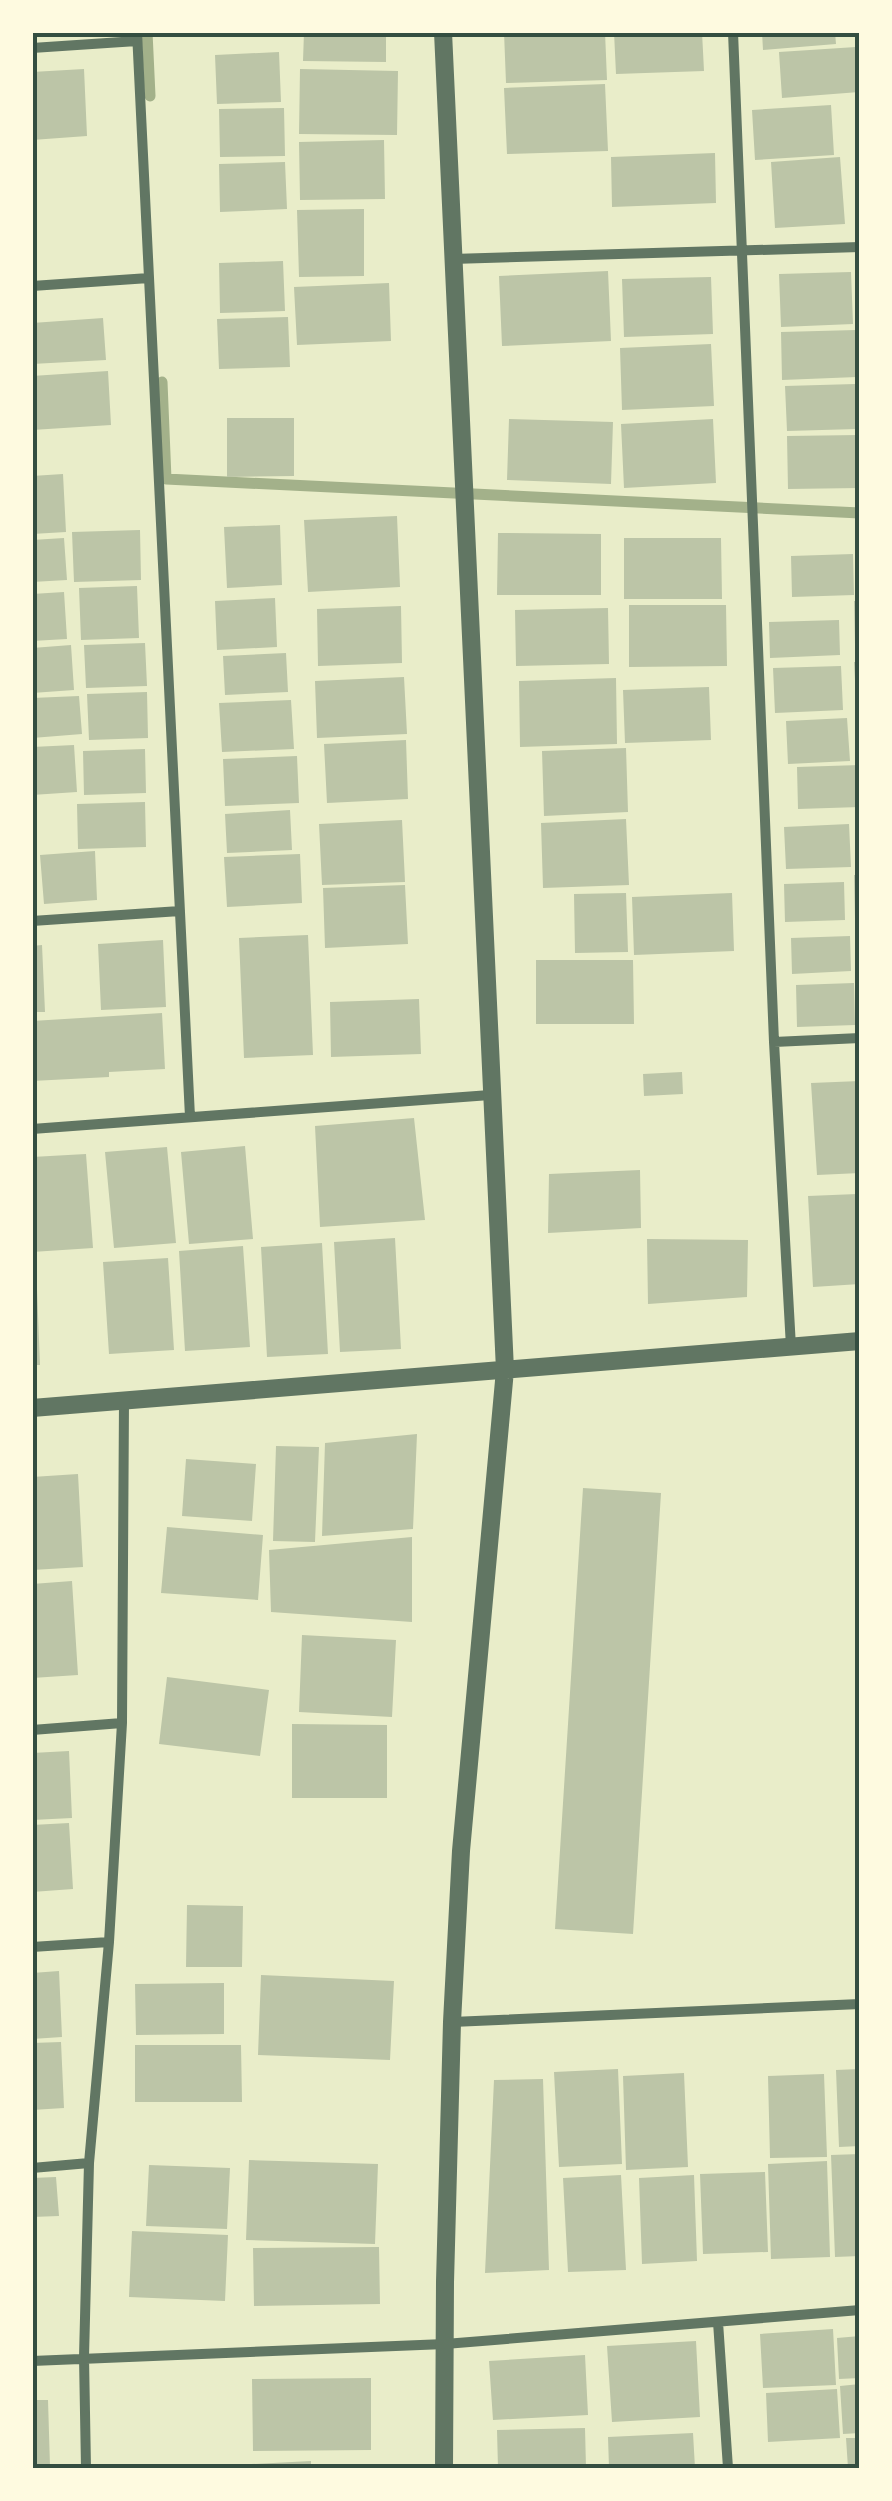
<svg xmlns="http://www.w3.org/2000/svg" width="892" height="2501" font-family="Figtree,sans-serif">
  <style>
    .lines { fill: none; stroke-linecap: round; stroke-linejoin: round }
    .stream { stroke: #a3b18a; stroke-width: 11 }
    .building { fill: #bcc5a7 }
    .minor { stroke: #617663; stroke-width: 10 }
    .tertiary { stroke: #617663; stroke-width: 18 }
    .neatline { fill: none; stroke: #344e41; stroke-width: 4 }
  </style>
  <rect width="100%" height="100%" fill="#e9edc9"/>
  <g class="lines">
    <!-- stream -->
    <path class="stream" d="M147 32 150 96
      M162 382 166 479 860 513"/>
  </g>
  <!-- building -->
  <path class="building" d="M304 32H386V62L303 61Z
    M504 32H605L607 80 506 83Z
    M614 32H702L704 71 616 74Z
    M762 32H835L836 44 763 50Z
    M856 47 859 92 782 98 779 52Z
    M279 52 281 102 217 104 215 55Z
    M84 69 87 136 32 140V72Z
    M300 69 398 71 397 135 299 134Z
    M605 84 608 151 507 154 504 88Z
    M831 105 834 155 755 160 752 110Z
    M284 108 285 156 220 157 219 109Z
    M384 140 385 199 300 200 299 142Z
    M715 153 716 203 612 207 611 157Z
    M840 157 845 224 775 228 771 162Z
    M285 162 287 209 220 212 219 164Z
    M364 209V276L299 277 297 210Z
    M283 261 285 311 220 313 219 263Z
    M608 271 611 341 502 346 499 276Z
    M851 272 853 324 781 327 779 274Z
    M711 277 713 334 624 337 622 279Z
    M389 283 391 341 297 345 294 287Z
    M288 317 290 367 219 369 217 319Z
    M103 318 106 360 32 364V323Z
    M856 330 857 377 782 380 781 332Z
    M711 344 714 406 622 410 620 348Z
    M108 371 111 425 32 430V376Z
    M855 384 857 429 787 431 785 386Z
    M227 418H294V476L227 477Z
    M509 419 613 422 611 484 507 480Z
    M713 419 716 483 624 488 621 424Z
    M858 435 859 488 788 489 787 436Z
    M63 474 66 532 32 534V476Z
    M397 516 400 587 308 592 304 520Z
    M280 525 282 585 227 588 224 527Z
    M140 530 141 580 74 582 72 532Z
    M498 533 601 534V595H497Z
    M64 538 67 580 32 582V540Z
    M624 538H721L722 599H624Z
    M853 554 854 595 792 597 791 556Z
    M137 586 139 638 81 640 79 588Z
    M64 592 67 639 32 641V594Z
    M275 598 277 647 217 650 215 601Z
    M854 601H860V644H855Z
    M629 605H726L727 666 629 667Z
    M401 606 402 663 318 666 317 609Z
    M608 608 609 664 516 666 515 610Z
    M839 620 840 655 770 658 769 622Z
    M145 643 147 686 86 688 84 645Z
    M71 645 74 690 32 693V648Z
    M286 653 288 692 225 695 223 656Z
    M854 662H860V699H856Z
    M841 666 843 710 775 713 773 668Z
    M404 677 407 734 317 738 315 681Z
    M616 678 617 744 520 747 519 681Z
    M709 687 711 740 625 743 623 690Z
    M147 692 148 738 89 740 87 694Z
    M79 696 82 734 32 738V698Z
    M291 700 294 749 222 752 219 703Z
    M847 718 850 761 788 764 786 721Z
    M406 740 408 799 327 803 324 744Z
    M74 745 77 792 32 795V747Z
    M626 748 628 812 544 816 542 751Z
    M145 749 146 793 84 795 83 751Z
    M297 756 299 803 225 806 223 759Z
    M860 765V807L798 809 797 767Z
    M145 802 146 847 78 849 77 804Z
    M290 810 292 850 227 853 225 814Z
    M626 819 629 885 543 888 541 823Z
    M402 820 405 882 322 885 319 824Z
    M849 824 851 867 786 869 784 827Z
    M95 851 97 900 44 904 40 855Z
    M300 854 302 903 227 907 224 857Z
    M854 875H860V919H855Z
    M844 882 845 920 785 922 784 884Z
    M405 885 408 944 325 948 323 888Z
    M626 893 628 952 575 953 574 894Z
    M732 893 734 951 634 955 632 897Z
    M308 935 313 1055 244 1058 239 938Z
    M850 936 851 971 792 974 791 938Z
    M163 940 166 1007 101 1010 98 944Z
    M42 945 45 1012H32V946Z
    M536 960H633L634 1024H536Z
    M854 983 855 1025 797 1027 796 985Z
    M419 999 421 1054 331 1057 330 1002Z
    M162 1013 165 1069 109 1072V1077L32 1081V1021Z
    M682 1072 683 1094 644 1096 643 1074Z
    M860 1081V1173L817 1175 811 1083Z
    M414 1118 425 1220 320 1227 315 1126Z
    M245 1146 253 1239 189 1244 181 1152Z
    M167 1147 176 1243 114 1248 105 1152Z
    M86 1154 93 1248 32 1252V1157Z
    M640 1170 641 1228 548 1233 549 1174Z
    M857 1194 860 1284 813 1287 808 1196Z
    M395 1238 401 1349 340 1352 334 1242Z
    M647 1239 748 1240 747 1297 648 1304Z
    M322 1243 328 1354 267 1357 261 1247Z
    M243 1246 250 1347 185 1351 179 1251Z
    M168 1258 174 1350 109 1354 103 1262Z
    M32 1264H36L40 1365H32Z
    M417 1434 413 1529 322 1536 325 1443Z
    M276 1446 319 1447 315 1542 273 1541Z
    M186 1459 256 1464 252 1521 182 1516Z
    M78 1474 83 1567 32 1570V1477Z
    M583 1488 661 1493 633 1934 555 1929Z
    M167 1527 263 1535 258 1600 161 1593Z
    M412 1537V1622L271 1612 269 1550Z
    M72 1581 78 1675 32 1678V1584Z
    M302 1635 396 1640 392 1717 299 1712Z
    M167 1677 269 1690 260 1756 159 1744Z
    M292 1724 387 1725V1798H292Z
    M69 1751 72 1818 32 1820V1753Z
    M69 1823 73 1889 32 1892V1825Z
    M187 1905 243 1906 242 1967H186Z
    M59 1971 62 2037 32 2039V1973Z
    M261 1975 394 1981 390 2060 258 2055Z
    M224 1983V2034L136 2035 135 1984Z
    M61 2042 64 2108 32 2110V2043Z
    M135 2045H241L242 2102H135Z
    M618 2069 622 2164 559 2167 554 2072Z
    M860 2069V2146L839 2147 836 2070Z
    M684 2073 688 2167 626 2170 623 2076Z
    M824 2074 827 2157 770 2158 768 2076Z
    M543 2079 549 2270 485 2273 494 2080Z
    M860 2154V2256L835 2257 831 2155Z
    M249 2160 378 2164 375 2244 246 2240Z
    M827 2161 830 2257 771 2259 768 2164Z
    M149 2165 230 2168 227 2229 146 2226Z
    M765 2172 768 2252 703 2254 700 2174Z
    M621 2175 626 2270 568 2272 563 2178Z
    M694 2175 697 2261 642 2264 639 2178Z
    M56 2177 59 2216 32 2217V2178Z
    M132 2231 228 2235 225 2301 129 2297Z
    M379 2247 380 2304 254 2306 253 2248Z
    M833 2329 836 2385 763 2388 760 2334Z
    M860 2336V2378L839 2379 837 2338Z
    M696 2341 700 2417 612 2422 607 2346Z
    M585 2355 588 2415 493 2420 489 2361Z
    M371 2378V2450L253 2451 252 2379Z
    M860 2384V2433L843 2434 840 2386Z
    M837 2389 840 2438 768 2442 766 2393Z
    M32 2400H48L50 2466H32Z
    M585 2428 586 2468H498L497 2430Z
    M693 2433 695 2468H609L608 2437Z
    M846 2438H860V2468H848Z
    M311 2461V2468H232V2465Z"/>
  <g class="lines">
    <!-- minor -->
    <path class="minor" d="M137 32 190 1117
      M733 32 774 1042 791 1347
      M32 48 137 41
      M452 259 860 247
      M32 286 149 278
      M32 921 180 911
      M774 1042 860 1038
      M32 1129 490 1095
      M32 1730 122 1723
      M32 1947 109 1942
      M452 2022 860 2004
      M32 2168 89 2163
      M718 2322 728 2468
      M32 2361 445 2344 860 2310
      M86 2468 84 2357 89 2163 109 1942 122 1723 124 1401"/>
    <!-- tertiary -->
    <path class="tertiary" d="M443 32 505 1370 461 1851 452 2022 445 2282 444 2468
      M32 1408 860 1341"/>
  </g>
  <!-- border -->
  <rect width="892" height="2501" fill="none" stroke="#fefae0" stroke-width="70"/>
  <rect x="35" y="35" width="822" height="2431" class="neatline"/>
</svg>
